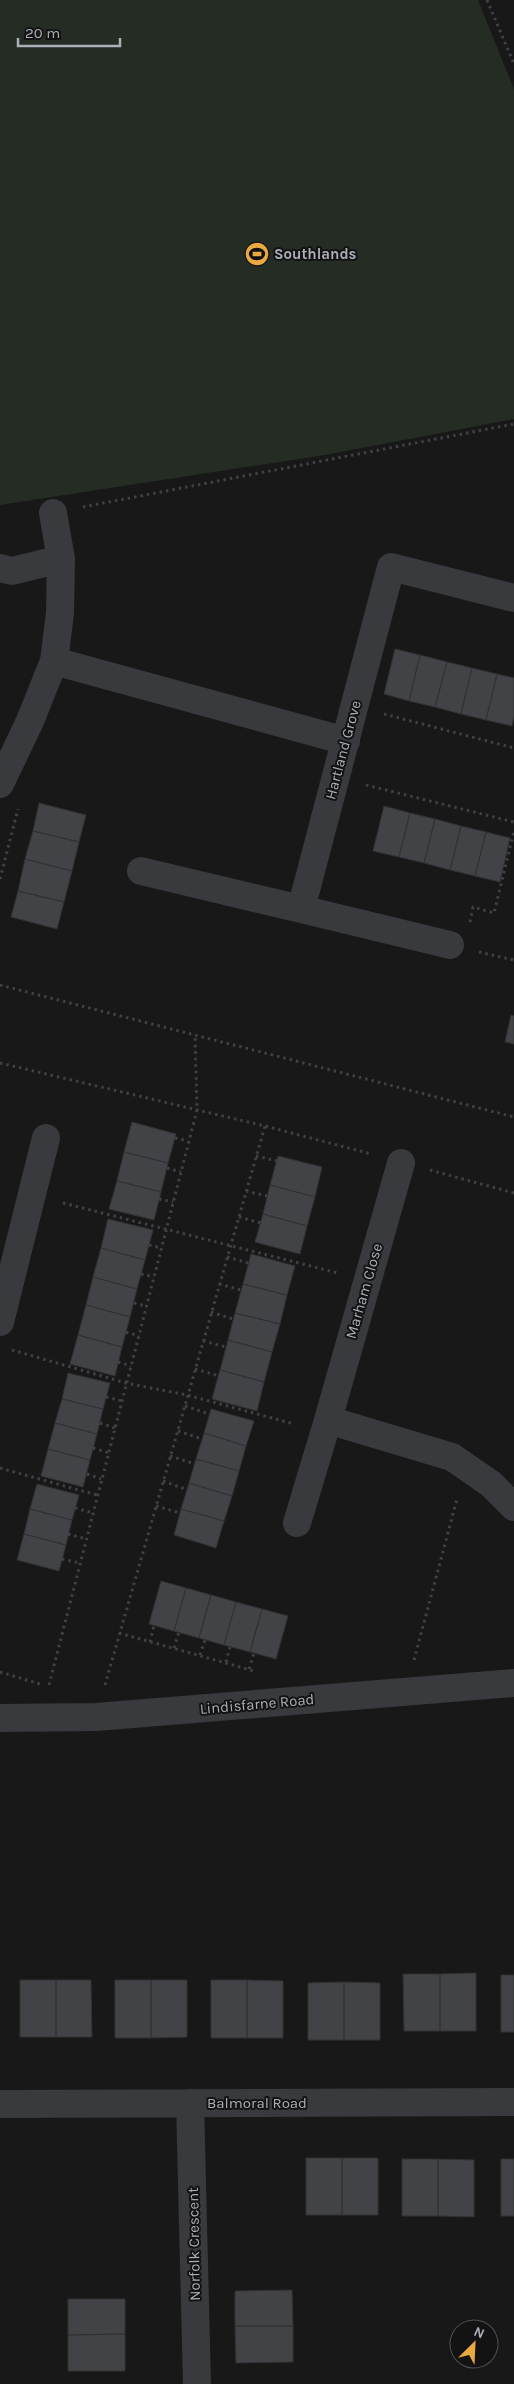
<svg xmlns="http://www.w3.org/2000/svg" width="514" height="2384" font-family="Karla,sans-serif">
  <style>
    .grass { fill: #242c24 }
    .building { fill: #424346; stroke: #323235 }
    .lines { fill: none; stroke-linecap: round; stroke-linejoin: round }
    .path { stroke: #3f4145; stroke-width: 3; stroke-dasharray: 2.5 4; stroke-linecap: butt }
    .minor { stroke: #393a3e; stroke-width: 28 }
    .labels { text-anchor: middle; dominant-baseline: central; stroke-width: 4; stroke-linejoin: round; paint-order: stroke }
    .poi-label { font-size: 15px; font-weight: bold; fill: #abafb8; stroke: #131314; text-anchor: start }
    .street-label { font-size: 15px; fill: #abafb8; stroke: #131314 }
  </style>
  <rect width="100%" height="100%" fill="#181819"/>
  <!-- grass -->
  <path class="grass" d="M0 0H478L514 89V419L325 455 0 505Z"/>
  <!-- building -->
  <path class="building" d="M395 649 420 655 409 701 384 694Z
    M420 655 447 662 435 707 409 701Z
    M447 662 472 668 461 714 435 707Z
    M472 668 497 674 486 720 461 714Z
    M497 674 514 678V716L512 726 486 720Z
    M39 803 86 815 79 842 33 831Z
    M384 806 410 813 399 857 373 851Z
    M410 813 435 819 424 863 399 857Z
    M435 819 461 826 450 870 424 863Z
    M461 826 486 832 475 876 450 870Z
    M33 831 79 842 72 871 25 859Z
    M486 832 510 838 500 882 475 876Z
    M25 859 72 871 64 902 18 891Z
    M18 891 64 902 57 929 11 917Z
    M511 1015 514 1016V1044L505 1042Z
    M132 1122 176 1134 168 1163 124 1152Z
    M124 1152 168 1163 161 1192 117 1181Z
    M278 1156 322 1167 315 1197 270 1185Z
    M117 1181 161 1192 154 1220 109 1209Z
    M270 1185 315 1197 307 1226 263 1214Z
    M263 1214 307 1226 300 1254 255 1242Z
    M108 1219 153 1230 145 1260 101 1248Z
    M101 1248 145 1260 137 1289 93 1277Z
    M251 1254 295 1266 287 1295 243 1284Z
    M93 1277 137 1289 130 1317 86 1305Z
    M243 1284 287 1295 280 1324 235 1313Z
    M86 1305 130 1317 122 1347 78 1335Z
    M235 1313 280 1324 272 1352 228 1340Z
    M78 1335 122 1347 115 1376 70 1364Z
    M228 1340 272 1352 264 1382 220 1370Z
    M220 1370 264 1382 257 1411 212 1399Z
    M68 1373 110 1383 103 1409 62 1399Z
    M62 1399 103 1409 97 1434 55 1423Z
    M211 1409 254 1421 246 1446 204 1433Z
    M55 1423 97 1434 90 1460 48 1449Z
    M204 1433 246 1446 239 1471 196 1459Z
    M48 1449 90 1460 83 1487 41 1476Z
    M196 1459 239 1471 232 1496 189 1483Z
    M189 1483 232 1496 224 1521 181 1509Z
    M37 1484 79 1495 72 1520 30 1509Z
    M30 1509 72 1520 66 1545 24 1534Z
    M181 1509 224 1521 216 1548 174 1535Z
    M24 1534 66 1545 59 1571 17 1560Z
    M161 1581 186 1588 174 1631 149 1624Z
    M186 1588 211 1595 199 1638 174 1631Z
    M211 1595 236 1602 224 1645 199 1638Z
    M236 1602 262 1609 250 1652 224 1645Z
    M262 1609 288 1616 276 1659 250 1652Z
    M476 1973V2031H440V1974Z
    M403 1974H440V2031H404Z
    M501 1975H514V2032H501Z
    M20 1980H56V2037H20Z
    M56 1980H91L92 2037H56Z
    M115 1980H151V2038H115Z
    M151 1980H187V2037L151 2038Z
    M211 1980H247V2038H211Z
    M247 1980 283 1981V2038H247Z
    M344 1982 380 1983V2040H344Z
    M344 1982V2040H308V1983Z
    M306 2158H342V2215H306Z
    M342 2158H378V2215H342Z
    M402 2159H438V2216H402Z
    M438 2159 474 2160V2217L438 2216Z
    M501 2159H514V2216H501Z
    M292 2290 293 2326H235V2291Z
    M68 2299H125V2334L68 2335Z
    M235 2326H293V2362L236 2363Z
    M125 2334V2371H68V2335Z"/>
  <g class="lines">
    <!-- path -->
    <path class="path" d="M487 0 514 64
      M83 507 514 424
      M384 714 514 748
      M366 785 514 822
      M0 879 18 809
      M470 922 473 907 494 913 514 831
      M479 952 514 960
      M0 985 514 1117
      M0 1063 265 1126 371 1154
      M175 1138 188 1141
      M256 1156 277 1161
      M167 1168 181 1172
      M430 1170 514 1193
      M246 1191 267 1196
      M159 1199 173 1202
      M63 1203 338 1273
      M239 1217 261 1223
      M149 1245 161 1248
      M227 1257 248 1263
      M141 1274 154 1277
      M219 1284 241 1290
      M134 1303 146 1306
      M211 1312 233 1319
      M126 1332 139 1336
      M203 1341 226 1347
      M12 1350 126 1383 187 1395 294 1424
      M118 1362 131 1366
      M195 1369 219 1376
      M106 1397 122 1401
      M185 1406 209 1414
      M100 1423 115 1428
      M178 1431 202 1439
      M93 1448 109 1453
      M170 1456 195 1464
      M0 1468 97 1495
      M87 1474 101 1479
      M163 1481 188 1490
      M156 1506 180 1513
      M75 1508 93 1513
      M68 1534 86 1539
      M62 1559 80 1563
      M119 1633 254 1671
      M150 1642 154 1625
      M174 1648 179 1632
      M200 1655 205 1640
      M414 1660 457 1499
      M226 1662 230 1647
      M249 1669 254 1653
      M0 1672 43 1685
      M49 1685 197 1110 195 1035
      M105 1685 265 1126"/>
    <!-- minor -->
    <path class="minor" d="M0 568 12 571 61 559
      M54 661 346 741
      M0 784 30 721 54 661 60 613 61 559 53 513
      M141 871 301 909
      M450 945 301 909 391 567 514 598
      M401 1163 328 1420 452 1457 491 1484 514 1507
      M0 1322 46 1138
      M297 1523 328 1420
      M0 1718 96 1717 514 1683
      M190 2103 197 2384
      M0 2104 514 2102"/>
  </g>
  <!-- icons -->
  <defs>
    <g id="stadium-disc" transform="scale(1.25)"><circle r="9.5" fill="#e8a941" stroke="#131314"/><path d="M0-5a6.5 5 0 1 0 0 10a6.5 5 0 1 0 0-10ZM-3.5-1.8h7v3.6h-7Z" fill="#111"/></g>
  </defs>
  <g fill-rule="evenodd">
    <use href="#stadium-disc" x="257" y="254"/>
  </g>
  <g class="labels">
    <!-- poi labels -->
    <g class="poi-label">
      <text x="274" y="254">Southlands</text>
    </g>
    <!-- street labels -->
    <g class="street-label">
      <text transform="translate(343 750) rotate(-75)">Hartland Grove</text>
      <text transform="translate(364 1291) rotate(-74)">Marham Close</text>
      <text transform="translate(257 1704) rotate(-5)">Lindisfarne Road</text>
      <text x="257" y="2103">Balmoral Road</text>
      <text transform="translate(194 2244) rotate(-91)">Norfolk Crescent</text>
    </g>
  </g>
  <!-- north arrow -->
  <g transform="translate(474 2344) rotate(24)"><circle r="24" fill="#131314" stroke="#505156"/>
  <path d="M0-4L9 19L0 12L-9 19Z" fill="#e8a941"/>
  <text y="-8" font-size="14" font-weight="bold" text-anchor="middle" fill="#abafb8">N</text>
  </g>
  <!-- scale -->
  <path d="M18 38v8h102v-8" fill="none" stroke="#abafb8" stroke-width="2.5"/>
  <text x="25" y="38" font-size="15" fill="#abafb8" stroke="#131314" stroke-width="4" paint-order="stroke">20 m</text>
</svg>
